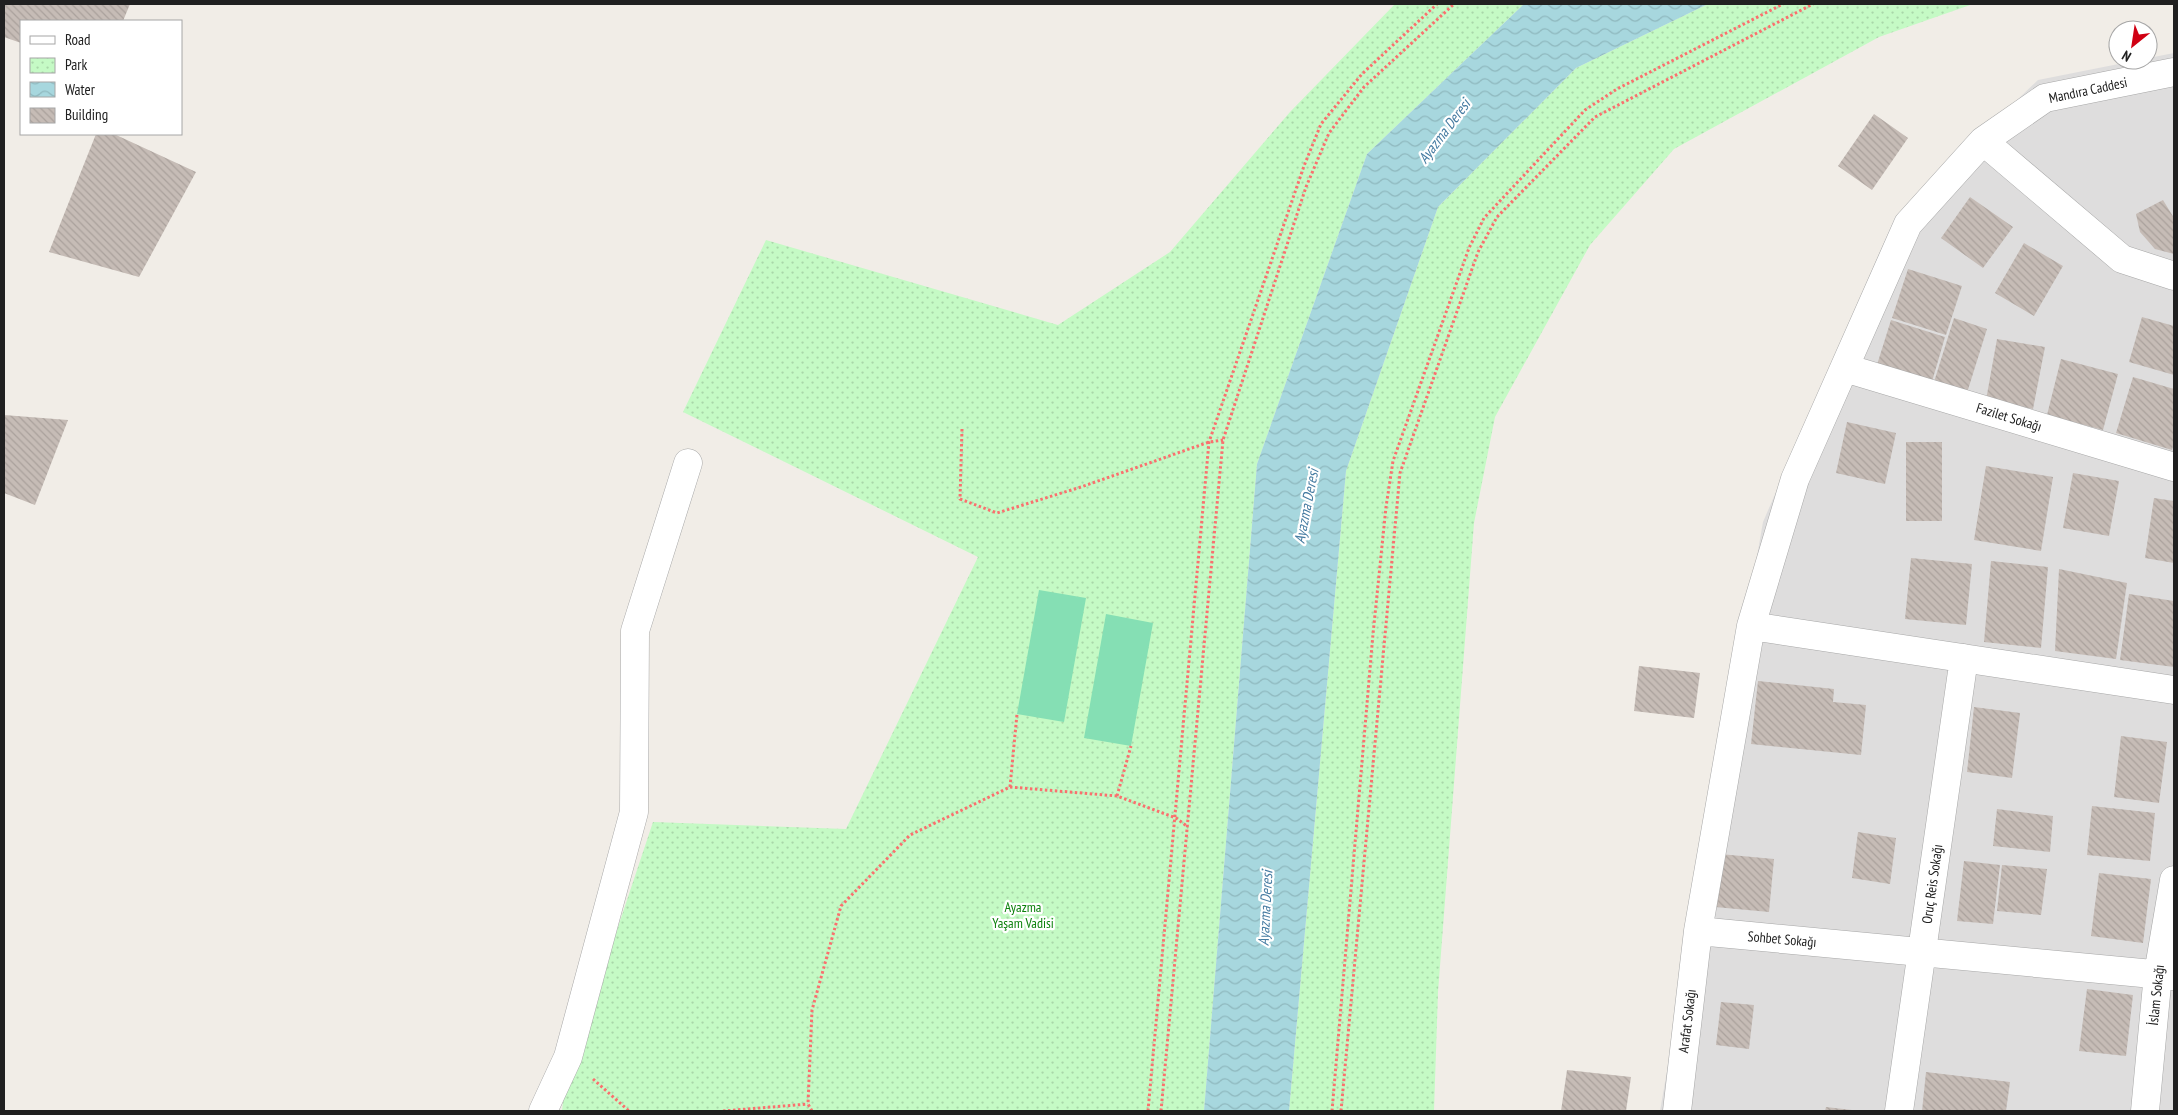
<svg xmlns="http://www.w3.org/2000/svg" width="2178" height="1115" font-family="'PT Sans Narrow',sans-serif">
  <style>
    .residential { fill: #dedddd }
    .park { fill: url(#park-dots) }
    .pitch { fill: #85dfb4 }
    .water { fill: url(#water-waves) }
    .building { fill: url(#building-back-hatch) }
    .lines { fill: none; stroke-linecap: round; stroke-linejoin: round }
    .minor-casing { stroke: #a7a7a7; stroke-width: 29 }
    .path { stroke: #fa706e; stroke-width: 3; stroke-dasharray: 2.5 2.5; stroke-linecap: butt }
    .minor { stroke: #fff; stroke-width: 28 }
    .labels { text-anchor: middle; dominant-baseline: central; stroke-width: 4.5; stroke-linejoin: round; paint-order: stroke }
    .street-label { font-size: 14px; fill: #202020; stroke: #fff }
    .park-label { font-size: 14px; fill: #0c810c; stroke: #fff }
    .water-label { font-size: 15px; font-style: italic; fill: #457ba1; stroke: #fff }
  </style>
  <defs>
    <pattern id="park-dots" width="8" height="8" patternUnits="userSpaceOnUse" patternTransform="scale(1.25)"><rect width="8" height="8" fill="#c5fac5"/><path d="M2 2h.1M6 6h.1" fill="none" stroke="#a9d6a9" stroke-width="1.8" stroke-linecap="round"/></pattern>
    <pattern id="water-waves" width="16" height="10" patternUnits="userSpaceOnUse" patternTransform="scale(1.25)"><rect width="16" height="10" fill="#a7d7de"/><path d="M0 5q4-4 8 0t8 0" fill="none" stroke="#8fb8be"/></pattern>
    <pattern id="building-back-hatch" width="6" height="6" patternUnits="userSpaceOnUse" patternTransform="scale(1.25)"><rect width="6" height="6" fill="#c6bcb6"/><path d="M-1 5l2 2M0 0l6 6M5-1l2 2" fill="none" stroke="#aaa19c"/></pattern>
  </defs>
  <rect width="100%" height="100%" fill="#f1ede7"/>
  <!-- residential -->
  <path class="residential" d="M2174 53V1111H1660L1763 522 1895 217 2038 80Z"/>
  <!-- park -->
  <path class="park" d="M1395 4H1524L1367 154 1257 464 1204 1111H562L568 1057 602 975 653 822 846 829 978 557 683 412 766 240 1058 325 1170 252 1290 112Z
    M1708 4H1973L1879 37 1674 149 1590 245 1495 417 1474 523 1438 992 1434 1111H1289L1346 471 1438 207 1576 68Z"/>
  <!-- pitch -->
  <path class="pitch" d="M1039 590 1086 598 1064 722 1017 714Z
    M1106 614 1153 623 1131 746 1084 738Z"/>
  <!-- water -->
  <path class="water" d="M1524 4H1708L1576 68 1438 207 1346 471 1289 1111H1204L1257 464 1367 154Z"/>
  <!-- building -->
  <path class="building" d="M4 4H130L123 21H21V43L4 37Z
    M1874 114 1908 138 1872 190 1838 166Z
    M96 134H114L196 172 139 277 49 252Z
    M1970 197 2013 227 1983 268 1941 238Z
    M2163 200 2174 218V254L2155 249 2140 232 2136 214Z
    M2024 243 2063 266 2034 316 1995 293Z
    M1908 269 1962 286 1946 335 1892 318Z
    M2142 317 2174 326V375L2129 362Z
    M1954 318 1987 329 1966 396 1933 385Z
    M1891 320 1945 337 1931 385 1876 368Z
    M1997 339 2045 347 2033 409 1986 400Z
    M2061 359 2118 374 2103 430 2047 415Z
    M2133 377 2174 389V442L2172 450 2116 433Z
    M4 415 68 420 35 505 4 493Z
    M1847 422 1896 433 1885 484 1836 473Z
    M1906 442H1942V521H1906Z
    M1986 466 2053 477 2041 551 1974 540Z
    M2073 473 2119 481 2109 536 2063 528Z
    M2154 498 2174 501V563L2145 558Z
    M1911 558 1972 564 1966 625 1905 619Z
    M1991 561 2048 567 2041 648 1984 642Z
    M2059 569 2127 583 2116 659 2055 651Z
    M2129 594 2174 601V667L2120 660Z
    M1639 666 1700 673 1694 718 1634 711Z
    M1758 681 1834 689 1833 702 1866 705 1861 755 1751 744Z
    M1974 707 2020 713 2012 778 1967 772Z
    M2121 736 2167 742 2159 803 2114 797Z
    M2092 806 2155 813 2150 861 2087 855Z
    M1997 809 2053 816 2050 852 1993 846Z
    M1858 832 1896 838 1890 884 1852 878Z
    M1720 854 1774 859 1769 912 1715 907Z
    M1964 861 2000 865 1993 924 1957 921Z
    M2002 865 2047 869 2041 915 1997 911Z
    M2099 873 2151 879 2143 943 2091 936Z
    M2087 989 2133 995 2126 1056 2079 1051Z
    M1721 1002 1754 1005 1749 1049 1716 1045Z
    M1567 1070 1631 1077 1626 1111H1561Z
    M1926 1072 2010 1082 2006 1111H1922Z
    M1826 1107 1852 1110V1111H1825Z"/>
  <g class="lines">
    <!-- minor casing -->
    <g class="minor-casing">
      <path id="minor" d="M2174 72 2045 98 1983 141 1908 224 1795 479 1751 626 2174 690
        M1983 141 2122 259 2174 276
        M1845 368 2174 467
        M1751 626 1698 931 2174 976
        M543 1111 568 1057 634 812 635 631 688 463
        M1677 1111 1698 931
        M1899 1111 1964 658
        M2145 1111 2158 974 2174 880"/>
    </g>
    <!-- path -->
    <path class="path" d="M962 429 960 499 997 513 1081 487 1209 442 1223 440
      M1010 787 1017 714
      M1117 796 1131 746
      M593 1079 629 1111
      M723 1111 808 1104
      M812 1111 808 1104 812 1010 841 906 910 835 1010 787 1117 796 1176 818 1188 827
      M1148 1111 1209 442 1304 166 1321 124 1362 74 1437 4
      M1161 1111 1223 440 1306 187 1329 133 1364 87 1454 4
      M1332 1111 1373 634 1386 507 1393 461 1469 248 1484 218 1585 110 1617 89 1783 4
      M1341 1111 1400 473 1478 252 1497 217 1595 117 1813 4"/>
    <!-- minor -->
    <use href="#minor" class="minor"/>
  </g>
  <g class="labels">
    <!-- street labels -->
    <g class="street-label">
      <text transform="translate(2088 90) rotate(-12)">Mandıra Caddesi</text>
      <text transform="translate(2009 417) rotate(17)">Fazilet Sokağı</text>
      <text transform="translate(1932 884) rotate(-82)">Oruç Reis Sokağı</text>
      <text transform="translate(1782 939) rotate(5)">Sohbet Sokağı</text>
      <text transform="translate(2156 995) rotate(-84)">İslam Sokağı</text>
      <text transform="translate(1687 1021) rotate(-83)">Arafat Sokağı</text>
    </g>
    <!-- park labels -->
    <g class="park-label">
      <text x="1023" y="907">Ayazma<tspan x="1023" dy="16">Yaşam Vadisi</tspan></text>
    </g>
    <!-- water labels -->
    <g class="water-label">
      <text transform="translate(1444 131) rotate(-53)">Ayazma Deresi</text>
      <text transform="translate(1306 506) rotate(-79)">Ayazma Deresi</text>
      <text transform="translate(1265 908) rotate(-87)">Ayazma Deresi</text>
    </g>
  </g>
  <!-- border -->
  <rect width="2178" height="1115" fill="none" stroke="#202020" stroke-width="10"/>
  <!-- legend -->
  <rect x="20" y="20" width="162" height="115" fill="#ffffff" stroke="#a6a6a6"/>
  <rect x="30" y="36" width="25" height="8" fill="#ffffff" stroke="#a6a6a6"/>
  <text x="65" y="45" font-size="15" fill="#202020">Road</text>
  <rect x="30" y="58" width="25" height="15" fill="url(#park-dots)" stroke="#a6a6a6"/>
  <text x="65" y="70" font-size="15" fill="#202020">Park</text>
  <rect x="30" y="82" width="25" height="15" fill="url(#water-waves)" stroke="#a6a6a6"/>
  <text x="65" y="95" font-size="15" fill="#202020">Water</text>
  <rect x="30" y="108" width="25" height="15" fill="url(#building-back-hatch)" stroke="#a6a6a6"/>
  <text x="65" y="120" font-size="15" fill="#202020">Building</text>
  <!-- north arrow -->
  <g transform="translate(2133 45) rotate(210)"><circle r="24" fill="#ffffff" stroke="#a6a6a6"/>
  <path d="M0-4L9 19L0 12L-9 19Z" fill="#d00013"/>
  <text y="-8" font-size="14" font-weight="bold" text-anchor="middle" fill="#202020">N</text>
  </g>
</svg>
